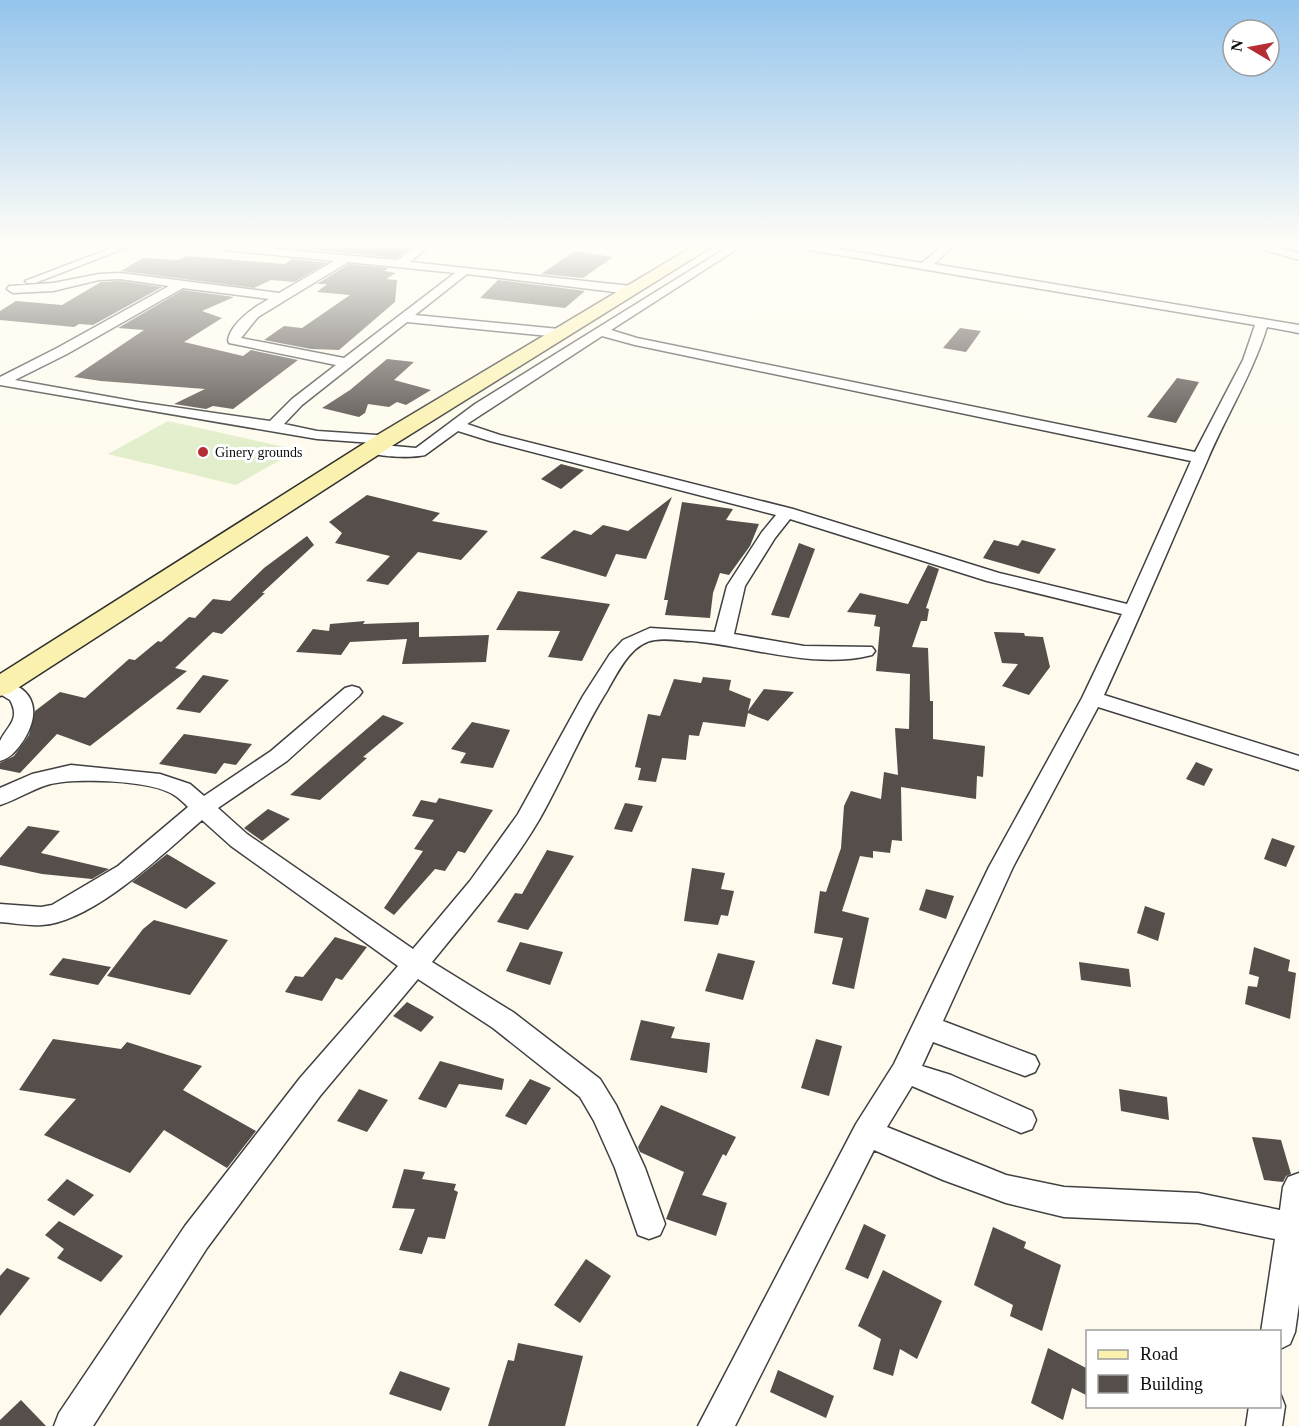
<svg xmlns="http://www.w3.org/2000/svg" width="1299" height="1426" font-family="Georgia,serif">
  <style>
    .pitch { fill: #e2eecb }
    .building { fill: #554e4a }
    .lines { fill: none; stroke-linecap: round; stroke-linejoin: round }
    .street-casing { stroke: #404040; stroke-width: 3 }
    .secondary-casing { stroke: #2f2f2f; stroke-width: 3 }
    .street { fill: #fff; fill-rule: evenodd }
    .secondary { fill: #faf1ae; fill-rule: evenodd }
    .poi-dot { fill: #b42e34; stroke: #fff; stroke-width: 2 }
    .labels { text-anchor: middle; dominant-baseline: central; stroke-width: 6; stroke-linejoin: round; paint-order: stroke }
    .far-poi-label { font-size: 14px; fill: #0d0d0d; stroke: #fff; text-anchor: start }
  </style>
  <rect width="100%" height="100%" fill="#fefbee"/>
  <!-- pitch -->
  <path class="pitch" d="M168 421 298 450 236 485 108 454Z"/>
  <!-- building -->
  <path class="building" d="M312 247H412L396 258 307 249Z
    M575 251 613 257 583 278 541 274Z
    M187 256 285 264 292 259 327 263 294 282 271 280 254 288 121 271 143 258 179 260Z
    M349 264 388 268 384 271 396 273 386 279 397 280 395 302 339 350 311 349 264 340 284 326 302 328 350 295 317 292 327 284H317Z
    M498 280 578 290 585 291 565 308 480 298Z
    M120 281 162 287 93 325 79 324 74 327 0 320V311L16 301 62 305 101 282Z
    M183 290 234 297 202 311 222 318 184 342 243 356 251 350 298 360 233 409 213 406 206 409 174 404 205 389 101 381 74 377 144 330 118 328Z
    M960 328 981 331 966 352 943 348Z
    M387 359 414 362 394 380 431 390 406 405 397 402 389 407 368 404 365 413 359 417 322 408 350 390Z
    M1177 378 1199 382 1176 423 1147 417Z
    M561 464 584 470 561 489 541 479Z
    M367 495 440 513 432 521 488 531 461 560 418 552 388 585 366 581 390 556 335 543 342 533 329 522Z
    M672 497 646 559 616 554 606 577 540 558 574 530 591 535 603 525 628 531Z
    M682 502 733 509 726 520 759 524 750 546 729 575 720 573 713 593 710 618 665 615 668 600H664Z
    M307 536 314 545 262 593H265L222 634 213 632 175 668 187 671 90 746 57 734 20 773 0 769V763L14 756 29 735 35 711 60 692 85 698 129 659 135 660 158 641 161 642 189 617 195 618 213 599 230 601 264 568Z
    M994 540 1018 546 1022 540 1056 549 1039 574 983 558Z
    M799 543 815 549 789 618 771 615Z
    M928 565 939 569 926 608 929 609 927 621H921L912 647 928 648 930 701H933V739L985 746 983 777 977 776 976 799 901 787 902 841 892 840 890 853 873 851V858L860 856 842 911 869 918 854 989 832 984 843 938 814 933 820 891 826 892 841 848 844 806 851 791 881 799 884 772 898 775 895 728 909 729 910 674 876 671 880 627 874 626 876 615 847 612 860 593 908 604Z
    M518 591 610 604 582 661 548 657 560 631 496 630Z
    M365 621 363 624 419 622V637L489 635 486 662 402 664 407 639 350 642 341 655 296 652 313 629 329 631 330 624Z
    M994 632 1024 633 1025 636 1043 637 1050 667 1029 695 1002 686 1018 664 1002 663Z
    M203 675 229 680 200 713 176 709Z
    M703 677 731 680 729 690 751 699 748 711 764 689 794 692 768 721 748 713 745 727 703 722 699 736 689 735 686 760 662 758 656 782 638 780 641 768 635 767 648 714 660 716 674 679 701 683Z
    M383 715 404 723 363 757 367 758 320 800 290 795Z
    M472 722 510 730 493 768 460 763 466 753 451 749Z
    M184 734 252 744 236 765 224 763 216 774 159 764Z
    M1196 762 1213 769 1204 786 1186 779Z
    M439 798 493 810 465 853 458 851 445 871 435 869 394 915 384 908 423 851 414 849 434 820 412 816 421 800 436 803Z
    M625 803 643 806 632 832 614 829Z
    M268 809 290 819 262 841 244 828Z
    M28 826 60 831 41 853 109 869 92 879 42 874 0 865V858Z
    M1272 838 1295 846 1286 867 1264 859Z
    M547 850 574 856 528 930 497 922 515 893 522 894Z
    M167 854 216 883 186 909 132 882Z
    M692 868 725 873 721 889 734 891 728 916 721 915 718 925 684 921Z
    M926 889 954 896 946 919 919 910Z
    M1145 906 1165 913 1158 941 1137 933Z
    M154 920 228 940 190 995 107 976 143 929Z
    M335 937 367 947 342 980 336 978 322 1001 285 992 295 976 303 977Z
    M520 942 563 952 550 985 506 971Z
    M1254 947 1290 960 1288 971 1296 973 1290 1019 1245 1004 1248 986 1257 987 1259 977 1249 974Z
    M718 953 755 961 743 1000 705 991Z
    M63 958 111 967 98 985 49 975Z
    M1079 962 1129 969 1131 987 1081 980Z
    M407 1002 434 1017 421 1032 393 1016Z
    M641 1020 675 1027 671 1038 710 1043 707 1073 630 1060Z
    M53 1039 121 1049 127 1042 202 1066 183 1090 256 1131 227 1168 164 1130 130 1173 44 1135 76 1099 19 1090Z
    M816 1039 842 1046 829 1096 801 1088Z
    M440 1061 504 1079 502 1090 459 1084 446 1108 418 1099Z
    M530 1079 551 1088 526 1125 505 1116Z
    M359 1089 388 1100 367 1132 337 1121Z
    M1119 1089 1167 1097 1169 1120 1121 1111Z
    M661 1105 736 1137 726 1156 723 1154 702 1195 727 1203 716 1236 666 1219 684 1172 640 1152 638 1147Z
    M1252 1137 1281 1140 1291 1174 1286 1176 1283 1182 1264 1180Z
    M404 1169 425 1172 422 1179 456 1184 454 1190 458 1192 445 1239 428 1237 422 1254 399 1250 415 1209 392 1208Z
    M67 1179 94 1195 74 1216 47 1200Z
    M59 1221 123 1256 101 1282 57 1258 64 1249 45 1235Z
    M864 1224 886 1235 868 1279 845 1269Z
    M993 1227 1026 1242 1024 1248 1061 1265 1042 1331 1010 1316 1013 1305 974 1285Z
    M586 1259 611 1276 580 1323 554 1305Z
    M7 1268 30 1278 0 1316V1276Z
    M883 1270 942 1301 917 1359 900 1349 893 1376 873 1369 881 1339 858 1326Z
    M518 1343 583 1356 565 1426H488L508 1360 514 1361Z
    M1048 1348 1088 1369V1396L1072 1388 1063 1420 1031 1403Z
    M778 1370 834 1396 826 1418 770 1392Z
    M400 1371 450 1388 441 1411 389 1394Z
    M21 1400 46 1426H0V1420Z"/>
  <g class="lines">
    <!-- street casing -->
    <g class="street-casing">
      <path id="street" d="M114 247H128L35 283H27L25 281Z
        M221 247H256L397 260 416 247H428L410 262 631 286 637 290 631 294 467 274 415 315 559 329 565 333 559 337 407 322 302 405 284 424 317 431 392 436 395 439 387 444 317 439 0 385V377L57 348 169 286 120 279 99 280 53 291 13 293 7 289 9 286 53 283 99 274 120 273 279 293 334 261 226 250ZM348 262 455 273 344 358 241 338 258 317ZM183 288 269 299C254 307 231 323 228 340L229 343 336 365 292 399 270 421 138 402 15 380 67 354Z
        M728 247H740L611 330 637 338 1195 452 1243 360 1255 325 809 250 804 247H827L922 263 941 247H952L934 264 1299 325V333L1267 327C1252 375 1226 416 1207 461 1172 540 1140 617 1104 695L1299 756V770L1098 707 1013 867 943 1021 1035 1056 1039 1064 1035 1072 1025 1076 933 1042 922 1066 951 1075 1032 1111 1036 1120 1032 1129 1021 1133 912 1086 887 1127 1006 1175 1064 1187 1198 1193 1280 1210 1283 1187 1288 1177 1299 1173V1304L1295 1332 1290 1344 1280 1349V1332H1261L1275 1239 1198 1223 1064 1217 1006 1203 943 1180 874 1150 735 1426H698L856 1124 894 1064 989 867 1082 698 1122 614 987 581 790 519 775 538 745 586 734 634 804 646 872 647 875 651 872 655C814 670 750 646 692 641 680 641 667 638 655 640 631 643 618 672 607 691 581 732 563 778 539 820 509 871 469 916 432 962L513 1012 600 1079 616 1105 645 1168 665 1224 660 1235 649 1239 638 1235 615 1168 594 1121 580 1097 493 1028 418 979 320 1096 207 1248 93 1426H54L59 1413 185 1226 300 1078 398 966 231 846 202 820C164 853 93 922 42 925 28 926 13 923 0 922V904L41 907 52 905 118 866 188 807C184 803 179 798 174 795 152 780 72 777 47 785 31 790 16 800 0 805V788L32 774 71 765 160 774 190 784 204 796 271 751 345 688 352 686 359 688 362 692 359 696 287 761 218 808 247 834 413 949 470 881 518 814 583 696 610 654 623 640 650 628 715 632 727 586 762 532 776 515 490 441 458 431 425 455C413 458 373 458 364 449L372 444 416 448 475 404ZM602 336 635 345 1191 461 1127 604 999 573 793 509 500 435 467 424Z
        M1261 247H1277L1299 253V260L1262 249Z
        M0 681C38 687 41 716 21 744 15 752 10 758 0 761 0 756 0 746 0 741 7 726 21 720 10 700L0 694Z
        M1280 1393 1285 1406 1282 1426H1246L1249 1406H1280Z"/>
    </g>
    <!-- secondary casing -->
    <g class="secondary-casing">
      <path id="secondary" d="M692 247H711L395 444 10 693 0 696V674L379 434Z"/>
    </g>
    <!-- street -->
    <use href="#street" class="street"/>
    <!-- secondary -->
    <use href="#secondary" class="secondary"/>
  </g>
  <!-- sky -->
  <linearGradient id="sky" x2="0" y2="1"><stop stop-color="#94c4ec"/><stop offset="0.55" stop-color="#fffdf7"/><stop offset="1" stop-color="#fffdf7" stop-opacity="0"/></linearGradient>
  <rect width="1299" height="446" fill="url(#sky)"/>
  <!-- markers -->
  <circle class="poi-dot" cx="203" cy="452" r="6"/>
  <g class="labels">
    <!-- far-poi labels -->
    <g class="far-poi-label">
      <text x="215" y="452">Ginery grounds</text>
    </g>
  </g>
  <!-- legend -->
  <rect x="1086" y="1330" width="195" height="78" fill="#ffffff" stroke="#9e9e9e" stroke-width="1.5"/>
  <rect x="1098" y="1350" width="30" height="9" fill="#faf1ae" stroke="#9e9e9e" stroke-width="1.5"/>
  <text x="1140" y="1360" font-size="18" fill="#0d0d0d">Road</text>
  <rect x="1098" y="1375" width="30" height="18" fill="#554e4a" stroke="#9e9e9e" stroke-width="1.5"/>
  <text x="1140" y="1390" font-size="18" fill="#0d0d0d">Building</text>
  <!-- north arrow -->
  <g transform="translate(1251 48) rotate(280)"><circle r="28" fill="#ffffff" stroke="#9e9e9e" stroke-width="1.5"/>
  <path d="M0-4.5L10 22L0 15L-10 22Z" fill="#b42e34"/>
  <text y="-9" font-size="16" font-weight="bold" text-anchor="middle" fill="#0d0d0d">N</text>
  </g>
</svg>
